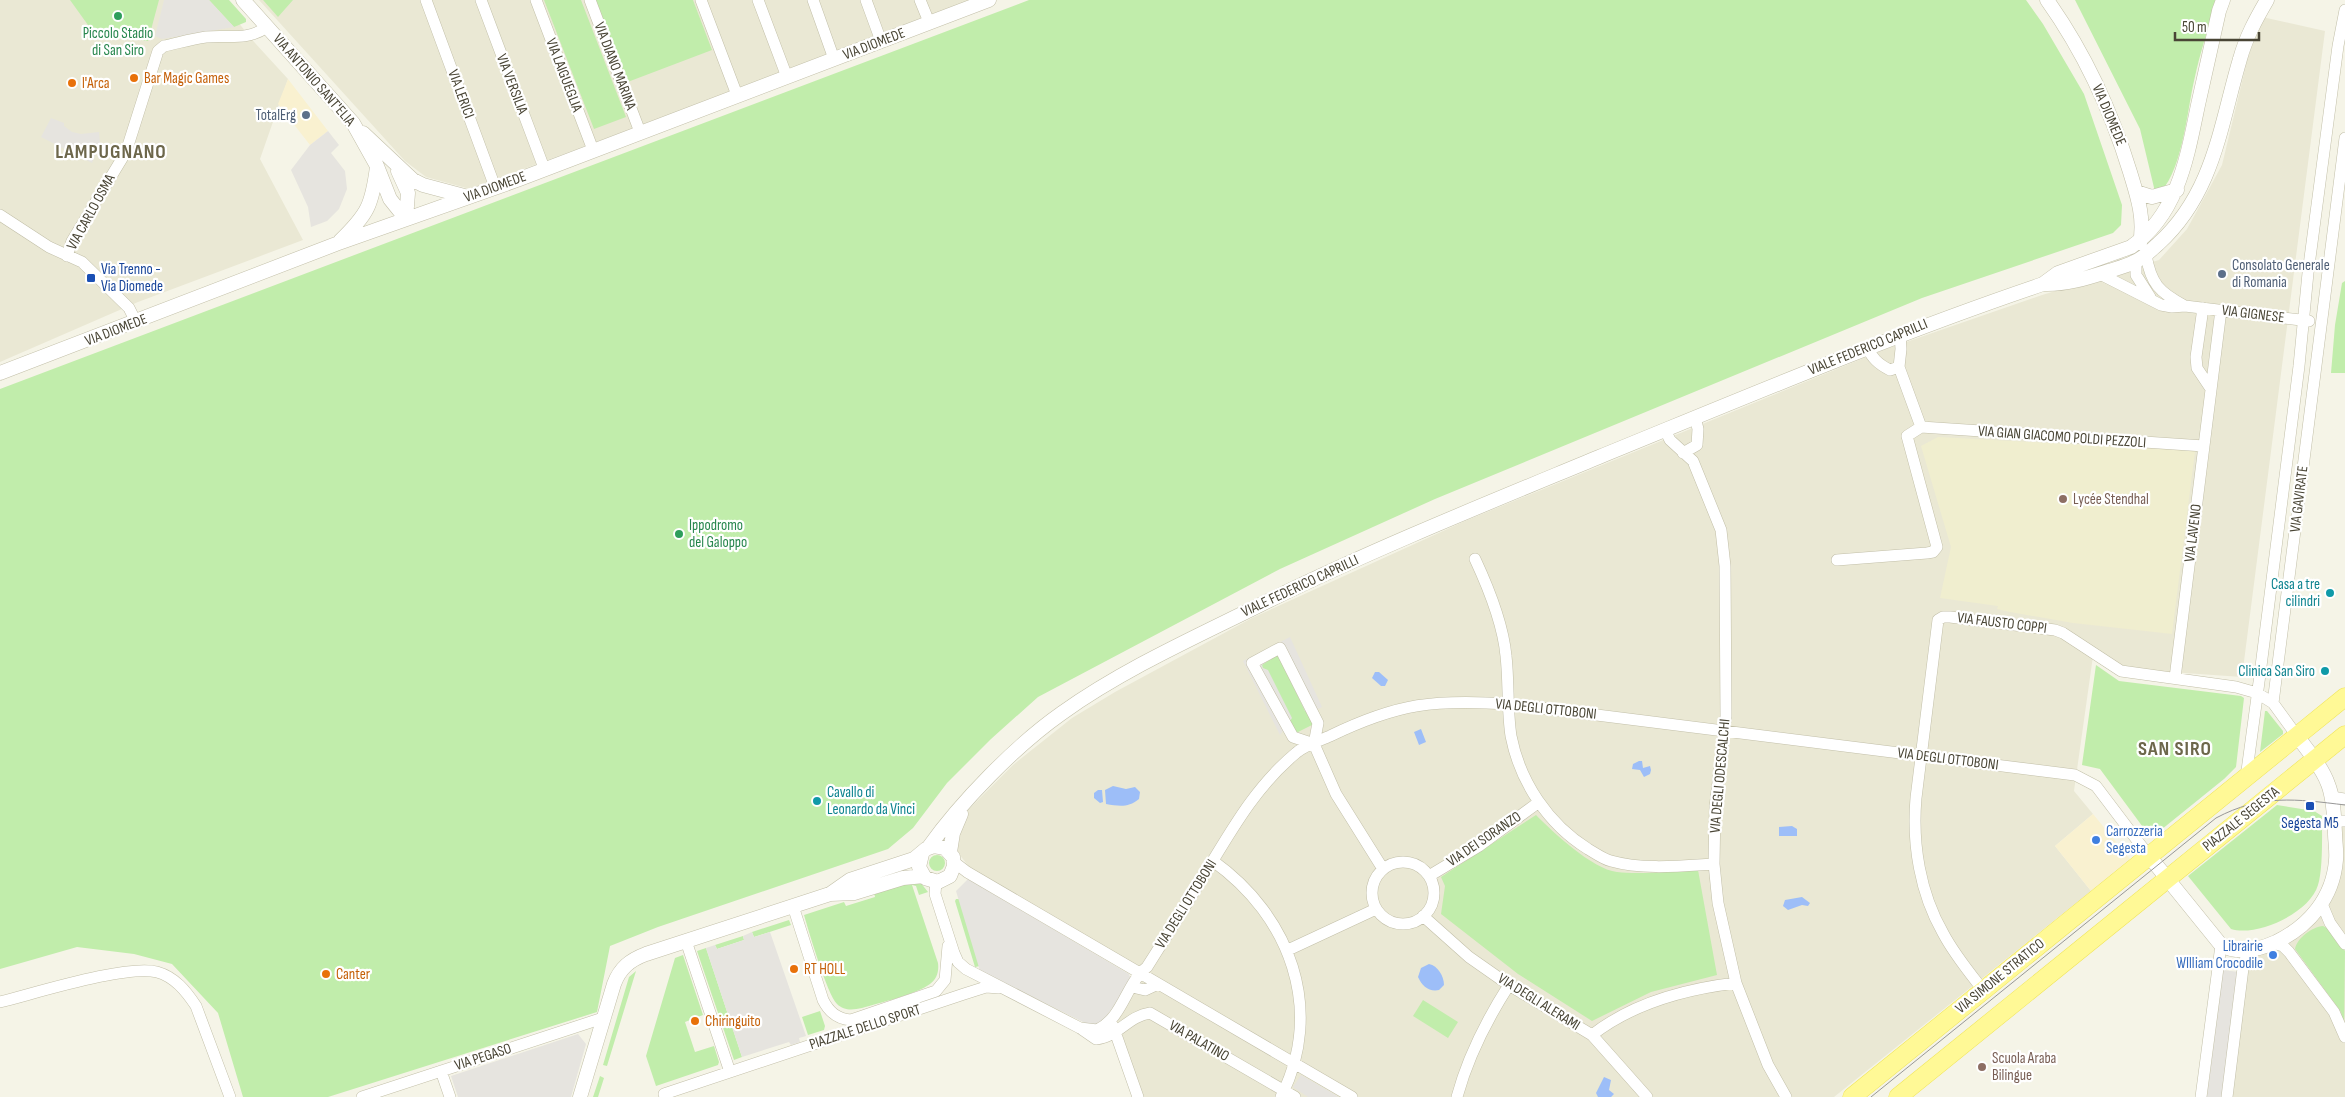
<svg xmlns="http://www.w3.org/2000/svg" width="2345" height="1097" font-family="'Sofia Sans Condensed',sans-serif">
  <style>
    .residential { fill: #eae8d4 }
    .commercial { fill: #f9f1d0 }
    .education { fill: #f0eecf }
    .green { fill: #c1edab }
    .parking { fill: #e6e4df }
    .water { fill: #9dbef8 }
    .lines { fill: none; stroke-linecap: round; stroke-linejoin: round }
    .minor-casing { stroke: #c2bfa8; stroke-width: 12 }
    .tertiary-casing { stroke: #c2bfa8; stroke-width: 15 }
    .primary-casing { stroke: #f0e559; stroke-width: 19 }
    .minor { stroke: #fff; stroke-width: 11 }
    .tertiary { stroke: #fff; stroke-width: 14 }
    .primary { stroke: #fff996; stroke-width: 18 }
    .tram { stroke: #979797; stroke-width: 1 }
    .leisure-dot { fill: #2e9e5b; stroke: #fff; stroke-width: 2 }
    .food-dot { fill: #e8710a; stroke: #fff; stroke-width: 2 }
    .service-dot { fill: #5c6f8a; stroke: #fff; stroke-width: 2 }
    .transit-dot { fill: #1a4fb4; stroke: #fff; stroke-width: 2 }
    .education-dot { fill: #8d6e63; stroke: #fff; stroke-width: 2 }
    .culture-dot { fill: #0f9aa8; stroke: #fff; stroke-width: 2 }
    .shop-dot { fill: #3f7fe0; stroke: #fff; stroke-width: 2 }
    .labels { text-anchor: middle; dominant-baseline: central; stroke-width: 4.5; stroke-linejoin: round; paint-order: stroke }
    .leisure-label { font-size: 15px; fill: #27864d; stroke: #fff }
    .street-label { font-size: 15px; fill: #494535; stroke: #fff }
    .food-label { font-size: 15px; fill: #c56008; stroke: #fff; text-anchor: start }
    .service-label { font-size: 15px; fill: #4e5e75; stroke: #fff; text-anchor: end }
    .transit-label { font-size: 15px; fill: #164399; stroke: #fff; text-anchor: start }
    .education-label { font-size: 15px; fill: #785e54; stroke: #fff; text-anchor: start }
    .culture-label { font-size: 15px; fill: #0d838f; stroke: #fff; text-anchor: end }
    .shop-label { font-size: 15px; fill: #366cbe; stroke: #fff; text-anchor: start }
    .district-label { font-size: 20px; font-weight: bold; letter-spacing: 1px; fill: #6d674b; stroke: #fff }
  </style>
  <rect width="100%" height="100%" fill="#f5f4e7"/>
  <!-- residential -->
  <path class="residential" d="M0 0H220L255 43 288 79 260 159 303 240 138 302 0 362Z
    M259 0H978L470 189 426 177 405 161Z
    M2262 17 2325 31 2242 677 2127 669 2094 649 2074 791 2093 814 2055 846 2091 891 1834 1097H1143L1116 1021 1143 972 969 867 956 850 963 815 1013 765 1072 718 1115 692 1252 618 1465 521 1886 349 2042 295 2159 260 2187 229 2222 165 2248 57Z
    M2336 824 2345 825V1097H2231L2250 952 2327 903Z"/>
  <!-- commercial -->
  <path class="commercial" d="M288 79 328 131 310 145 278 104Z
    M2093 814 2130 859 2091 891 2055 846Z"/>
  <!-- education -->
  <path class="education" d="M1938 437 2195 451 2172 634 2073 623 2010 612 1997 609 1998 606 1940 598 1951 547 1921 446Z"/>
  <!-- green -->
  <path class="green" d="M70 0H159L148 41 93 32Z
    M209 0H229L246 19V22L234 27Z
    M263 0H293L278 17Z
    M544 0H581L626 117 594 129Z
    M593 0H693L712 50 625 83Z
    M1029 0H2026L2043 24 2084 94 2122 205 2121 225 2113 233 1922 298 1435 499 1280 569 1038 697 991 739 947 783 913 828 888 849 658 927 610 946 597 1012 328 1097H243L218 1013 172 964 134 954 77 947 0 969V389Z
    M2075 0H2218C2208 27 2200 53 2194 81 2187 111 2182 177 2156 196L2140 129Z
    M2345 281V373H2331L2335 325 2342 283Z
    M1280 653 1314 724 1296 733 1261 665Z
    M2096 665 2119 681 2241 696 2244 698 2236 767 2224 779 2151 838 2100 769 2082 765Z
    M2265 711H2267L2283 731V734L2260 752Z
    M2277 805 2314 811 2322 816C2322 833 2323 870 2318 885 2310 913 2257 937 2231 929L2188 876Z
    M1536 815C1553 832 1592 869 1617 872 1640 875 1674 871 1698 870L1717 975 1651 992 1592 1021 1518 974 1441 914 1445 886 1441 877Z
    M929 863a8 8 0 1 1 16 0a8 8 0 1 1-16 0Z
    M906 882H920L928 892 919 895 916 886 912 885 938 963C939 972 937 979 930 984 917 994 879 1003 862 1008 853 1010 844 1011 837 1004 827 994 809 932 804 915L844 902 846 906 875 897 874 892Z
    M956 899H961L986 959 980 971V966L975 967 955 901Z
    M789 920 791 925 754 937 752 932Z
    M2323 926 2329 929 2345 951 2344 1029 2341 1012 2295 949C2297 938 2312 927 2323 926Z
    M743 936 744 940 717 949 715 945Z
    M706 948 742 1057 734 1060 697 951Z
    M683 955 703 1015 685 1022 695 1052 714 1046 719 1062 718 1065 656 1086 646 1056 675 958Z
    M636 971 607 1066 603 1065 629 977Z
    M1423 1000 1458 1022 1448 1038 1413 1016Z
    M820 1011 825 1026 824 1030 808 1035 802 1017Z
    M600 1076 604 1078 598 1097H593Z"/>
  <!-- parking -->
  <path class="parking" d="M164 0H209L234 27 162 39 155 36Z
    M51 118 64 123V126L72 132 81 134 99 132 100 143 92 163 41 137Z
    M328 131 339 145 331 153 345 171 347 189 339 209 327 221 311 227 308 207 291 170 310 145Z
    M1290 637 1322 707 1310 713 1305 711 1281 661 1280 653 1262 665 1263 668 1268 670 1292 718 1280 735 1243 661Z
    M968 879 1129 974 1131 980 1104 1020 1096 1025 1087 1024 980 971 956 891Z
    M752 932 754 937 770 932 806 1036 799 1038 800 1042 791 1045 789 1042 742 1057 706 948 715 945 717 949 744 940 743 936Z
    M2223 970 2239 972 2223 1097H2207Z
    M578 1034 586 1044 571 1097H458L451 1076Z
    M1301 1075 1339 1097H1308L1293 1087Z"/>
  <!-- water -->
  <path class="water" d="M1375 672H1379L1388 680 1385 686H1381L1372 678Z
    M1421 729 1426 742 1419 745 1414 732Z
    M1639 761H1642L1643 768 1650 766 1651 770 1650 774 1644 777 1640 770 1632 769 1633 764Z
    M1113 786 1126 789 1135 787 1140 792 1139 799C1128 808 1119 806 1106 804L1105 790Z
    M1098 790H1102L1103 802 1100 803 1094 798V793Z
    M1792 826 1797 829V836H1779V827Z
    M1802 897 1810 903 1808 906 1802 905 1788 910 1783 906 1785 900Z
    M1429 964C1438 966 1444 976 1444 985L1439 990C1429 992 1422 986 1418 977L1421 968Z
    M1604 1077 1611 1080 1609 1090 1614 1094 1611 1097H1598L1596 1093Z"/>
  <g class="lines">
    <!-- minor casing -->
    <g class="minor-casing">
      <path id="minor" d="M426 0 495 187
        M481 0 544 168
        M536 0 593 150
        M590 0 640 132
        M701 0 737 95
        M758 0 787 77
        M813 0 834 59
        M866 0 881 41
        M920 0 929 22
        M0 215 49 247 82 262 129 308 136 322
        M2146 255C2151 284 2159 292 2185 306
        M67 256 72 241 126 152 158 51 164 46C178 43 192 39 206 37 229 35 247 41 267 27
        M2136 262V275L2150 297
        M2100 274 2161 305 2172 307 2185 306 2309 321
        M2203 308 2196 357 2197 368 2211 389
        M1900 334 1901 349 1899 367 1921 427
        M1867 347C1872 358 1878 364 1890 370L1899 367
        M1921 427 2204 446
        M1665 430 1670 440 1693 461 1721 530 1725 566 1726 716 1715 807 1714 864 1718 903 1736 983 1768 1065 1786 1097
        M1683 453 1697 445 1698 429 1695 417
        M1475 559C1489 589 1503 623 1506 656 1509 682 1507 710 1511 736 1520 782 1548 824 1588 849 1595 853 1603 859 1611 861 1643 870 1681 866 1714 864
        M1837 560 1927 553 1933 552 1937 547 1907 436 1921 427
        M2175 678 2221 310
        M2273 703 2345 138
        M1314 744 1293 737 1252 663 1280 648 1318 723 1314 744 1336 794 1383 869
        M2246 778 2259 682 2299 366 2308 273 2338 46 2345 10
        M2332 797 2345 799
        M2334 821H2345
        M1213 861C1290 916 1325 1009 1281 1097
        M954 862 967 872 1352 1097
        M1372 893a31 31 0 1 1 62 0a31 31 0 1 1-62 0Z
        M1429 876 1479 846 1539 802
        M936 882 935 894 954 953 958 962 966 969 1080 1028 1096 1039C1118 1037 1128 1016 1150 1013L1295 1097
        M2322 904 2330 923 2345 944
        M793 906 823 1000C829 1012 837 1019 851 1020L936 991 945 980 948 946
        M1423 916 1469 957 1509 985 1592 1035 1647 1097
        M686 941 730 1072
        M2273 943 2283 946 2289 952 2334 1012 2345 1037
        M1288 950 1376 909
        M1132 987 1145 990 1158 984
        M1983 990C1969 972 1954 954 1943 933 1920 893 1912 844 1916 798L1938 620 1943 617H1950L2055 630 2063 633 2121 671 2236 687 2257 693 2273 703 2297 736
        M0 1002C33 994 127 964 157 972 175 977 186 991 196 1006L230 1097
        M1113 1026 1138 1097
        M1080 1028 1097 1030C1123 1018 1126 983 1147 967 1166 937 1185 907 1203 877 1231 831 1255 787 1296 753 1305 745 1319 741 1330 736 1398 703 1435 699 1509 704L2075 775 2096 786 2149 856
        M1592 1035C1633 1003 1685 989 1736 983
        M441 1071 450 1097
        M664 1094 964 994 986 987 999 988
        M362 1097 603 1018
        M1457 1097C1468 1056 1486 1021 1509 985
        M2201 1097 2221 945
        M2227 1097 2243 968 2248 950"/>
    </g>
    <!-- tertiary casing -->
    <g class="tertiary-casing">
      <path id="tertiary" d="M243 0 353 123 377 166 390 199 406 219
        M2047 0C2084 52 2111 110 2130 172 2137 195 2145 218 2140 243
        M363 133 413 180 423 185 468 197
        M398 171 408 193 406 219
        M2136 192 2152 197 2177 190
        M340 241C368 214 372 205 377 167
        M2043 284C2066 285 2087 278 2109 271 2118 268 2126 266 2134 262 2144 258 2151 250 2158 244 2214 193 2220 126 2240 59 2246 37 2256 19 2267 0
        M0 373 336 244 517 180 989 0
        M928 848C961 802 1015 746 1062 713 1125 668 1198 636 1268 601 1376 548 1488 503 1599 457 1746 397 1892 335 2043 284L2058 273 2131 247C2178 214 2187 158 2198 105 2205 74 2212 42 2219 11L2223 0
        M950 852 953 833 961 814
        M2149 856 2221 945C2238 955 2258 950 2276 942 2309 926 2333 898 2336 860 2337 851 2335 842 2335 833 2334 817 2334 799 2328 784 2322 767 2308 751 2297 736
        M830 894 850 880 914 859 926 849 934 846 945 848 953 857 954 866 950 876 938 882 925 878 919 867 922 854
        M580 1097 614 984C620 968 630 960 646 954L830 894 854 893 903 878 924 876"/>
    </g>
    <!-- primary casing -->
    <g class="primary-casing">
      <path id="primary" d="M1852 1097 2345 697
        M1898 1097 2345 735"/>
    </g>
    <!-- minor -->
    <use href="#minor" class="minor"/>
    <!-- tertiary -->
    <use href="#tertiary" class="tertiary"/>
    <!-- primary -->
    <use href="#primary" class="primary"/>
    <!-- tram -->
    <path class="tram" d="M1871 1097 2216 818C2261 794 2296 799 2345 805"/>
  </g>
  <!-- markers -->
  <g class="leisure-dot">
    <circle cx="118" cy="16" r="5"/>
    <circle cx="679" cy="534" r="5"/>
  </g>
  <g class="food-dot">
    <circle cx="134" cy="78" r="5"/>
    <circle cx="72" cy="83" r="5"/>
    <circle cx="794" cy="969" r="5"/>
    <circle cx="326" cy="974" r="5"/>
    <circle cx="695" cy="1021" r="5"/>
  </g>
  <g class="service-dot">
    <circle cx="306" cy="115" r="5"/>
    <circle cx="2222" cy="274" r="5"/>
  </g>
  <g class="transit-dot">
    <rect x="86" y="273" width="10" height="10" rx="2.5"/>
    <rect x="2305" y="801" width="10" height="10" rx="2.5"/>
  </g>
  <g class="education-dot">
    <circle cx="2063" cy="499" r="5"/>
    <circle cx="1982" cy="1067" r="5"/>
  </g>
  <g class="culture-dot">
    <circle cx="2330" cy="593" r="5"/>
    <circle cx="2325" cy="671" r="5"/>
    <circle cx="817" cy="801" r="5"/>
  </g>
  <g class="shop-dot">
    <circle cx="2096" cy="840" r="5"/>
    <circle cx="2273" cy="955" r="5"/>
  </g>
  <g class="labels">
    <!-- leisure labels -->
    <g class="leisure-label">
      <text x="118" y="33">Piccolo Stadio<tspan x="118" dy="17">di San Siro</tspan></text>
      <text x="689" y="525" text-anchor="start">Ippodromo<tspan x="689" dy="17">del Galoppo</tspan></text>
    </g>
    <!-- street labels -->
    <g class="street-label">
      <text transform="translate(874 44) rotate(-21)">VIA DIOMEDE</text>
      <text transform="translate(615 66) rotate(69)">VIA DIANO MARINA</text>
      <text transform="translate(564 75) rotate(69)">VIA LAIGUEGLIA</text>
      <text transform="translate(314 80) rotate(49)">VIA ANTONIO SANT'ELIA</text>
      <text transform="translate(512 84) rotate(69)">VIA VERSILIA</text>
      <text transform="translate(461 94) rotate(70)">VIA LERICI</text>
      <text transform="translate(2109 115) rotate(67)">VIA DIOMEDE</text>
      <text transform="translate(495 187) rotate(-20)">VIA DIOMEDE</text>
      <text transform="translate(91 212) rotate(-61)">VIA CARLO OSMA</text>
      <text transform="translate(2253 314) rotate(7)">VIA GIGNESE</text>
      <text transform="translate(116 330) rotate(-21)">VIA DIOMEDE</text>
      <text transform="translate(1868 347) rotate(-22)">VIALE FEDERICO CAPRILLI</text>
      <text transform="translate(2062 437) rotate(4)">VIA GIAN GIACOMO POLDI PEZZOLI</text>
      <text transform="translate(2299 499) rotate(-83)">VIA GAVIRATE</text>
      <text transform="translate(2193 533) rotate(-83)">VIA LAVENO</text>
      <text transform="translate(1300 586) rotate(-25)">VIALE FEDERICO CAPRILLI</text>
      <text transform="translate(2002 623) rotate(7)">VIA FAUSTO COPPI</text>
      <text transform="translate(1546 709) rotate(6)">VIA DEGLI OTTOBONI</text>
      <text transform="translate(1948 759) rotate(7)">VIA DEGLI OTTOBONI</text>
      <text transform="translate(1720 776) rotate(-85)">VIA DEGLI ODESCALCHI</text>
      <text transform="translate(2241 819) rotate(-39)">PIAZZALE SEGESTA</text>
      <text transform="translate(1484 839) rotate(-34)">VIA DEI SORANZO</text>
      <text transform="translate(1186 904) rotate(-58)">VIA DEGLI OTTOBONI</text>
      <text transform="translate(2000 976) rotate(-39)">VIA SIMONE STRATICO</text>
      <text transform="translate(1539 1002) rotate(32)">VIA DEGLI ALERAMI</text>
      <text transform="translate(865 1027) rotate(-18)">PIAZZALE DELLO SPORT</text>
      <text transform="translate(1199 1041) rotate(30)">VIA PALATINO</text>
      <text transform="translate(483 1057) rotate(-18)">VIA PEGASO</text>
    </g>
    <!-- food labels -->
    <g class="food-label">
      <text x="144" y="78">Bar Magic Games</text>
      <text x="82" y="83">l'Arca</text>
      <text x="804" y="969">RT HOLL</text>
      <text x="336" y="974">Canter</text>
      <text x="705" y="1021">Chiringuito</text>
    </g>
    <!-- service labels -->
    <g class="service-label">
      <text x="296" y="115">TotalErg</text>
      <text x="2232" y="265" text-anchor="start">Consolato Generale<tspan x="2232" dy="17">di Romania</tspan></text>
    </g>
    <!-- transit labels -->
    <g class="transit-label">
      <text x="101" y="269">Via Trenno -<tspan x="101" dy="17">Via Diomede</tspan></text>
      <text x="2310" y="823" text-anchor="middle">Segesta M5</text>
    </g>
    <!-- education labels -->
    <g class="education-label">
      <text x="2073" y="499">Lycée Stendhal</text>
      <text x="1992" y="1058">Scuola Araba<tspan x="1992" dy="17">Bilingue</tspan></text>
    </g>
    <!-- culture labels -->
    <g class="culture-label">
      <text x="2320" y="584">Casa a tre<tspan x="2320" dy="17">cilindri</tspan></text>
      <text x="2315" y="671">Clinica San Siro</text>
      <text x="827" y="792" text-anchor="start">Cavallo di<tspan x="827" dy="17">Leonardo da Vinci</tspan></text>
    </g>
    <!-- shop labels -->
    <g class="shop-label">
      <text x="2106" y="831">Carrozzeria<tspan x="2106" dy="17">Segesta</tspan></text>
      <text x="2263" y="946" text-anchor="end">Librairie<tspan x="2263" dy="17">WIlliam Crocodile</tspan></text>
    </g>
    <!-- district labels -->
    <g class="district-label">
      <text x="111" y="152">LAMPUGNANO</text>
      <text x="2175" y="749">SAN SIRO</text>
    </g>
  </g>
  <!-- scale -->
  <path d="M2175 32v8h84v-8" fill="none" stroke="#494535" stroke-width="2.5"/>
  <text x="2182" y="32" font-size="15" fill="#494535" stroke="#ffffff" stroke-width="4" paint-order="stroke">50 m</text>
</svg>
